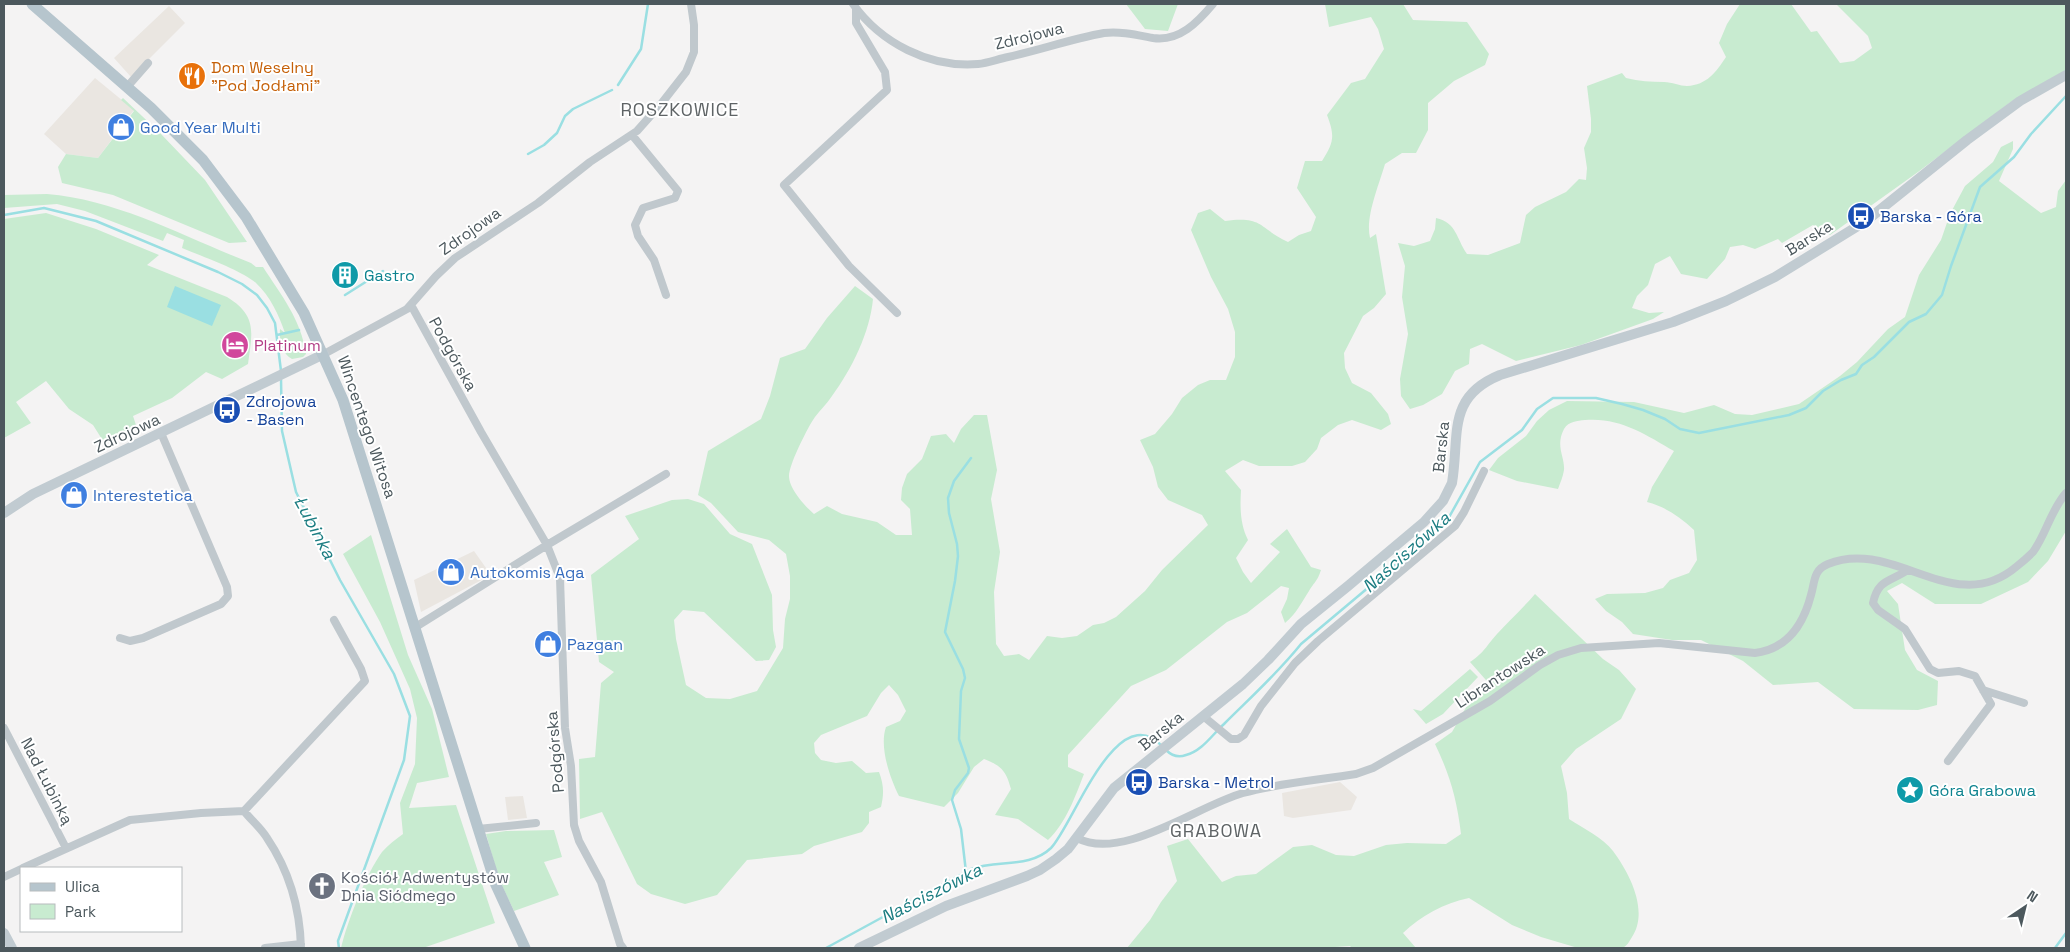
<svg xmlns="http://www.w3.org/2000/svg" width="2070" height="952" font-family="'Space Grotesk',sans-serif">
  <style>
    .commercial { fill: #eae6e1 }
    .green { fill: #c8ebd0 }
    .water { fill: #9adfe2 }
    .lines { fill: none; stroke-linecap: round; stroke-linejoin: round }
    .stream { stroke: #9adfe2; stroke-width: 2.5 }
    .street { stroke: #c0c8cd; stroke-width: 8 }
    .secondary { stroke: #c1cbd1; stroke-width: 10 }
    .primary { stroke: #b6c5cd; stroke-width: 11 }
    .labels { text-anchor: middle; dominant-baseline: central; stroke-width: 4; stroke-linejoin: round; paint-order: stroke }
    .street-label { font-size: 16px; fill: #4c585d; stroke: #fff }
    .food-label { font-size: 16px; fill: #c56008; stroke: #fff; text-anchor: start }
    .shop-label { font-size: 16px; fill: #366cbe; stroke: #fff; text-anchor: start }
    .transit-label { font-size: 16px; fill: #164399; stroke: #fff; text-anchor: start }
    .culture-label { font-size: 16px; fill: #0d838f; stroke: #fff; text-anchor: start }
    .hotel-label { font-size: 16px; fill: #b23c85; stroke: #fff; text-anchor: start }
    .worship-label { font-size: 16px; fill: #5b616d; stroke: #fff; text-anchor: start }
    .neighbourhood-label { font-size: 18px; letter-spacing: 1px; fill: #5f6466; stroke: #fff }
    .water-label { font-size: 18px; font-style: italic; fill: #1c7d82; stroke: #fff }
  </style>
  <rect width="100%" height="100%" fill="#f4f3f3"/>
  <!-- commercial -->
  <path class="commercial" d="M169 6 185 23 131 77 114 58Z
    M95 78 134 110 98 158 66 154 44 134Z
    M474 551 491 575 421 612 414 580Z
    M1340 782 1357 797 1351 810 1293 818 1284 816 1282 793Z
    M523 796 527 818 508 820 505 797Z"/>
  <!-- green -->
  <path class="green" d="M1126 4H1178L1168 31 1145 29Z
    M1325 4H1403L1413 20 1467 22 1489 54 1485 65 1454 81 1428 103V130L1416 153H1402L1385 164C1379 185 1365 217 1370 238L1376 234 1386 294 1374 308 1363 316 1344 353 1345 368 1352 383 1371 393 1388 414 1391 424 1381 430 1352 420 1338 425 1321 438 1317 449 1305 462 1292 466H1259L1243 460 1225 471 1241 490C1240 507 1240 524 1248 540L1236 558 1243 572 1251 583 1280 552 1270 544 1287 529 1311 567 1321 570C1317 582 1315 581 1309 591 1301 603 1297 613 1285 623L1281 612 1287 599 1289 588 1281 586 1247 613 1227 622 1166 670 1131 686 1068 755V767L1084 774C1075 797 1066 823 1048 840L1018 819 995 815 1011 789C1006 771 1002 766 984 759L974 767 958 793 944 807 899 796C890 778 879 747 886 727L900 721 906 711 898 695 889 685 881 693 867 716 821 735 814 743 815 753 821 760 836 763 852 761 866 773 879 772C884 785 884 794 881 807L869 812V823L862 832 814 846 802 854 747 860 717 895 685 904 651 894 637 884 602 812 580 819 579 759 595 757 601 683 614 672 599 662 591 575 639 539 625 516 672 500 688 499 704 504 730 534 752 544 772 595 773 630 776 647 769 660 756 661 704 612 683 610 674 620 676 639 686 685 706 698 730 699 757 691 783 648 785 619 790 599V576L786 554 769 540 738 532 711 503 698 495 708 451 761 419 770 396 780 358 805 349 827 318 855 286 873 299C870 332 852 369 832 396 826 405 818 412 813 420 806 431 789 465 789 476 789 489 805 506 814 514L827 506 842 514 877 522 896 535H912L910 509 901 500 902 488 907 474 922 459 931 436 946 434 954 443 961 429 974 415H987L997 470 991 499 1000 552 994 592 996 644 1004 656 1019 654 1029 660 1047 636 1062 638 1077 636 1093 625 1104 623 1116 617 1145 591 1162 570 1208 525 1202 515 1168 500 1158 487 1153 467 1140 440 1155 434 1172 414 1182 398 1198 385 1210 380H1226L1235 357V332L1228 309 1211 277 1191 230 1198 213 1210 209 1225 221C1264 216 1258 228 1288 242L1299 235 1311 231 1316 217 1297 188 1305 161H1322C1334 142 1335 136 1327 115L1351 83 1365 79 1384 49 1378 29 1371 17 1329 27Z
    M1740 4H1791L1811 32 1817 31 1840 63 1854 61 1872 48 1868 36 1836 4H2066V70L2012 101 1918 172 1830 235 1813 225 1782 243 1778 239 1755 249 1743 245 1730 247 1725 259 1707 279 1681 274 1670 256 1655 264 1648 285 1637 296 1632 308 1649 313 1664 312 1653 319 1581 345 1516 361 1482 344 1470 349 1469 364 1455 371 1442 394 1423 405 1410 409 1401 396 1400 379 1408 334 1402 297 1405 266 1398 243 1414 246 1430 241 1435 229 1436 218C1457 223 1456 238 1467 254L1488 255 1520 243 1526 215 1535 207 1566 192 1579 179 1586 180 1587 168 1584 148 1591 132V119L1587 86 1622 73 1626 78C1639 81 1651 82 1664 82 1672 82 1680 86 1687 86 1707 85 1716 72 1726 57L1719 43 1727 24Z
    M123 98 161 134 205 180 247 242 229 243 113 195 62 183 58 167 66 154 98 158 134 111 121 100Z
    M2013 141V149L1999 181 2041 213 2056 207 2058 191 2066 180V531L2048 561 2028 582 1981 604H1935L1902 583 1887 591 1898 604 1905 650 1917 670 1938 681 1937 705 1918 710 1854 709 1818 682 1773 685 1743 661 1701 640H1672L1633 634 1622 622 1606 611 1595 599 1607 594 1645 593 1663 588 1670 580 1689 573 1697 560 1694 530C1680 517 1666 507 1647 502L1652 487 1674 451C1645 434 1619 417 1585 420 1577 421 1569 421 1564 429 1555 446 1565 457 1564 470 1563 477 1560 483 1558 489L1517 481 1489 470 1498 458 1526 436 1537 421 1549 410 1567 401 1634 402 1684 413 1714 405 1735 414 1752 415 1799 404 1840 376 1857 362 1888 329 1905 317 1919 275 1941 240 1950 214 1965 186 1993 162 2001 147Z
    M47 194C119 200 184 237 251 263L256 267H263C281 295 301 319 306 354L303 357 292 359C282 354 279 340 280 329L285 333C279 315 270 296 256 283 241 270 201 256 182 248L184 240 167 233 163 241 85 211 57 204 4 208V195Z
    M46 213 96 229 159 255 147 265 227 297C258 316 252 333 248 364L222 379 206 372 172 398 133 416 136 425 105 444 93 425 69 409 46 381 16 402 31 423 4 438V219Z
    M371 535 408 655 432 709 449 777 417 783 409 808 456 805 495 923 423 948H341C347 922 366 874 382 852 388 845 396 839 403 834L400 803 415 764 417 718 410 689 380 622 343 554Z
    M1535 594 1603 659 1619 670 1636 689 1621 719 1576 749 1561 766 1567 793 1569 819C1583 828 1603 838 1613 851 1630 874 1649 911 1632 937 1629 942 1627 946 1622 948H1578L1541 937 1512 925 1469 898C1444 903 1421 916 1403 933L1416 948H1352L1350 946 1320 948H1127L1150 920 1161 902 1177 881 1167 846 1188 839 1222 882 1236 876 1256 874 1293 847 1312 845 1336 855 1354 856 1386 845 1407 843 1446 844 1461 834C1457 800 1450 775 1435 744L1452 732 1473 695 1493 688 1470 662C1485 652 1486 646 1497 634 1510 620 1523 608 1535 594Z
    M1470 669 1478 677 1443 714 1426 724 1413 709 1421 711Z
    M554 830 562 857 544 862 559 895 514 911 499 879 486 834 506 831Z"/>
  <!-- water -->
  <path class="water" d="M175 286 221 305 212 326 167 307Z"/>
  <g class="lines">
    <!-- stream -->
    <path class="stream" d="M618 85 641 49 648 4
      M528 154 544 145 557 133 565 116 573 109 612 90
      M4 215 44 208 96 221 218 272 242 284 257 295 267 308 275 323 281 371
      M345 295 383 271
      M277 335 299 330
      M281 379 282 431 296 492 340 580 394 674 410 716 404 760 338 941 339 948
      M1166 750C1172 756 1178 758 1186 755 1202 751 1212 735 1224 724 1250 698 1278 673 1301 644L1425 540 1448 519 1480 462 1522 430 1537 409 1553 398H1596L1622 404 1643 410 1665 419 1680 429 1699 433 1789 415 1806 408 1823 391 1841 380 1856 374 1862 365 1874 357 1909 322 1926 314 1942 295 1951 266 1980 187 2014 157 2031 134 2066 96
      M966 872 961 829 952 800 955 790 968 773 969 768 959 739 961 691 965 678 963 669 945 632 955 581 958 556 957 544 949 513 948 498 954 481 971 458
      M826 948 971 869C997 859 1029 869 1051 848 1073 826 1116 697 1162 746
      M2055 948 2066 933"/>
    <!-- street -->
    <path class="street" d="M853 4C881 43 929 68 978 64 988 63 998 59 1008 57 1040 50 1071 39 1104 33 1120 31 1137 35 1153 38 1179 42 1198 22 1213 4
      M856 9V23L885 72 887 90 784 185 849 266 897 313
      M127 87 148 63
      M632 135 678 191 675 198 643 208 635 225 638 236 654 260 666 295
      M411 305 481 432 547 545 560 578 565 728 571 766 574 825 579 841 601 882 620 944 623 948
      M324 354 407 309 436 276 455 258 538 203 590 162 637 131 661 104 686 72 694 52V25L691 4
      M1908 570C1890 582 1878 579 1873 603L1878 610 1905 629 1930 669 1938 673 1959 671 1975 676 1991 704 1948 761
      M414 628 547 545 666 474
      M120 638 130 641 143 638 221 604 228 596 227 587 161 433
      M1983 690 2024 703
      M1203 716 1231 739H1238L1244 735 1261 706 1295 663 1318 641 1455 526 1464 512 1484 471
      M4 728 66 848
      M244 811C251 820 261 828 267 838 290 872 300 908 301 948
      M478 829 536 823
      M1077 838C1122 862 1197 806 1243 793 1279 783 1319 780 1356 774L1373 768 1490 701 1540 665 1558 655 1581 648 1659 643 1755 653C1787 649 1803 626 1811 595 1815 582 1813 570 1828 564 1893 537 1954 619 2016 567 2021 563 2028 557 2033 552 2046 534 2051 510 2066 493
      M23 868 130 820 201 813 244 811 365 681 361 669 334 620
      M4 877 21 869
      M265 948 301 944"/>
    <!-- secondary -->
    <path class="secondary" d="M4 513 33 494 324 354
      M4 933 12 948
      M859 948 946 906 1027 876 1040 870 1056 859 1068 849 1114 788 1243 684 1268 660 1301 624 1348 586 1424 522 1443 501 1452 483C1460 435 1446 397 1500 375L1673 322 1726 301 1775 277 1866 221 1967 140 2020 101 2066 75"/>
    <!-- primary -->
    <path class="primary" d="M32 4 151 108 203 160 246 217 304 313 343 400 496 885 525 948"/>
  </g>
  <!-- icons -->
  <defs>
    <g id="restaurant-disc" transform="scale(1.4375)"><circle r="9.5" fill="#e8710a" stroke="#fff"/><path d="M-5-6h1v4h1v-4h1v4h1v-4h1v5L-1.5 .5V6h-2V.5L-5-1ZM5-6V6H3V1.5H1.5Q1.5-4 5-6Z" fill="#fff"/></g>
    <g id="shop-disc" transform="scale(1.4375)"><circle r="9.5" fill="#3f7fe0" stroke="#fff"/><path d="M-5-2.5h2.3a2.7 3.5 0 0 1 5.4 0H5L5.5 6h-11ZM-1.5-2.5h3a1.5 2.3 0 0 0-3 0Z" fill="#fff"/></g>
    <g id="bus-disc" transform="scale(1.4375)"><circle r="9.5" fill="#1a4fb4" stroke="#fff"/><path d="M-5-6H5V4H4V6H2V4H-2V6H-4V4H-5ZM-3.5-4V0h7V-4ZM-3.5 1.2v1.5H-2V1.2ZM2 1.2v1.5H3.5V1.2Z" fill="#fff"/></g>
    <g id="building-disc" transform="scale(1.4375)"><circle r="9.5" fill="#0f9aa8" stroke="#fff"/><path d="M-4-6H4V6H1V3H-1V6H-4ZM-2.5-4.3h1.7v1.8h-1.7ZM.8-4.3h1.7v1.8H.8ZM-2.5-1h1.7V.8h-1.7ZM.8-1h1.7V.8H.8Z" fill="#fff"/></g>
    <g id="hotel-disc" transform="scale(1.4375)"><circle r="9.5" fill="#d1479c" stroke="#fff"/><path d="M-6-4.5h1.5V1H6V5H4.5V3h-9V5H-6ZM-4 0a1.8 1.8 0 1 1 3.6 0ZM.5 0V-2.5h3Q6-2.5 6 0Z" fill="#fff"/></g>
    <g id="sight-disc" transform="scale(1.4375)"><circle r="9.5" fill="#0f9aa8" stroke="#fff"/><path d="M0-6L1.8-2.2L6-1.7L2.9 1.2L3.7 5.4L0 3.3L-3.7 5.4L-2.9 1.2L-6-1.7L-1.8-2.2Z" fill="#fff"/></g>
    <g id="church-disc" transform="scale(1.4375)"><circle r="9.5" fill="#6b7280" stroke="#fff"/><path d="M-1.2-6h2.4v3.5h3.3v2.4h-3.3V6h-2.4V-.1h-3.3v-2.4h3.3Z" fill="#fff"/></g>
  </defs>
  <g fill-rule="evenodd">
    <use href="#restaurant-disc" x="192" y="76"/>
    <use href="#shop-disc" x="121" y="127"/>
    <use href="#bus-disc" x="1861" y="216"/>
    <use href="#building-disc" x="345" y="275"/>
    <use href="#hotel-disc" x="235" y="345"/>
    <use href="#bus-disc" x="227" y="410"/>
    <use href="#shop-disc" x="74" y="495"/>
    <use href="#shop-disc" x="451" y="572"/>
    <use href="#shop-disc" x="548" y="644"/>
    <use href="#bus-disc" x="1139" y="782"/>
    <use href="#sight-disc" x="1910" y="790"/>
    <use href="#church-disc" x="322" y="886"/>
  </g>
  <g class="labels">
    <!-- street labels -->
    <g class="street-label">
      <text transform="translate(1029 36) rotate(-14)">Zdrojowa</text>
      <text transform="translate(470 231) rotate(-35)">Zdrojowa</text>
      <text transform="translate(1809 238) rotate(-32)">Barska</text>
      <text transform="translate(453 354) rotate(61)">Podgórska</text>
      <text transform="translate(367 427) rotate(71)">Wincentego Witosa</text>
      <text transform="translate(127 433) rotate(-25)">Zdrojowa</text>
      <text transform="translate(1441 447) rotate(-84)">Barska</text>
      <text transform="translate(1500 676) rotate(-33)">Librantowska</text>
      <text transform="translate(1161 731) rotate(-39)">Barska</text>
      <text transform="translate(555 752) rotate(-95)">Podgórska</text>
      <text transform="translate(47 781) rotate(63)">Nad Łubinką</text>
    </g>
    <!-- food labels -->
    <g class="food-label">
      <text x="211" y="67">Dom Weselny<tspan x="211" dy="18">"Pod Jodłami"</tspan></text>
    </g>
    <!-- shop labels -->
    <g class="shop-label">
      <text x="140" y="127">Good Year Multi</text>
      <text x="93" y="495">Interestetica</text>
      <text x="470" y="572">Autokomis Aga</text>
      <text x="567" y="644">Pazgan</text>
    </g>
    <!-- transit labels -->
    <g class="transit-label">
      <text x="1880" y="216">Barska - Góra</text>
      <text x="246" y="401">Zdrojowa<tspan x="246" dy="18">- Basen</tspan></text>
      <text x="1158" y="782">Barska - Metrol</text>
    </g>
    <!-- culture labels -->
    <g class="culture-label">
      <text x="364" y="275">Gastro</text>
      <text x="1929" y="790">Góra Grabowa</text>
    </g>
    <!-- hotel labels -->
    <g class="hotel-label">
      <text x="254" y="345">Platinum</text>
    </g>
    <!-- worship labels -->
    <g class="worship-label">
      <text x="341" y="877">Kościół Adwentystów<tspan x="341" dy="18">Dnia Siódmego</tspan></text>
    </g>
    <!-- neighbourhood labels -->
    <g class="neighbourhood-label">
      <text x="680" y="109">ROSZKOWICE</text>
      <text x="1216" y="830">GRABOWA</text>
    </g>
    <!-- water labels -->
    <g class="water-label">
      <text transform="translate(315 527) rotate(62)">Łubinka</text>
      <text transform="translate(1406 552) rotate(-42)">Naściszówka</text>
      <text transform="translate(931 893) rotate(-27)">Naściszówka</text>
    </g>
  </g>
  <!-- border -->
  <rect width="2070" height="952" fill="none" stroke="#4c585d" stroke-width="10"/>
  <!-- legend -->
  <rect x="20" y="867" width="162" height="65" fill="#ffffff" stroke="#b7bcbe"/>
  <rect x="30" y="883" width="25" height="8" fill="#b6c5cd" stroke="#b7bcbe"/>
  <text x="65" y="892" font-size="15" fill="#4c585d">Ulica</text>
  <rect x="30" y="904" width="25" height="15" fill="#c8ebd0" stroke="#b7bcbe"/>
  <text x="65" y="917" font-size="15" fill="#4c585d">Park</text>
  <!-- north arrow -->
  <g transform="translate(2025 907) rotate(35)" stroke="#ffffff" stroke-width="4" paint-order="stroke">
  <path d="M0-4L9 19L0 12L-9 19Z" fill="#4c585d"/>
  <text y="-8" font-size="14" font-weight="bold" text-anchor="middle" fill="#4c585d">N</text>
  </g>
</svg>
